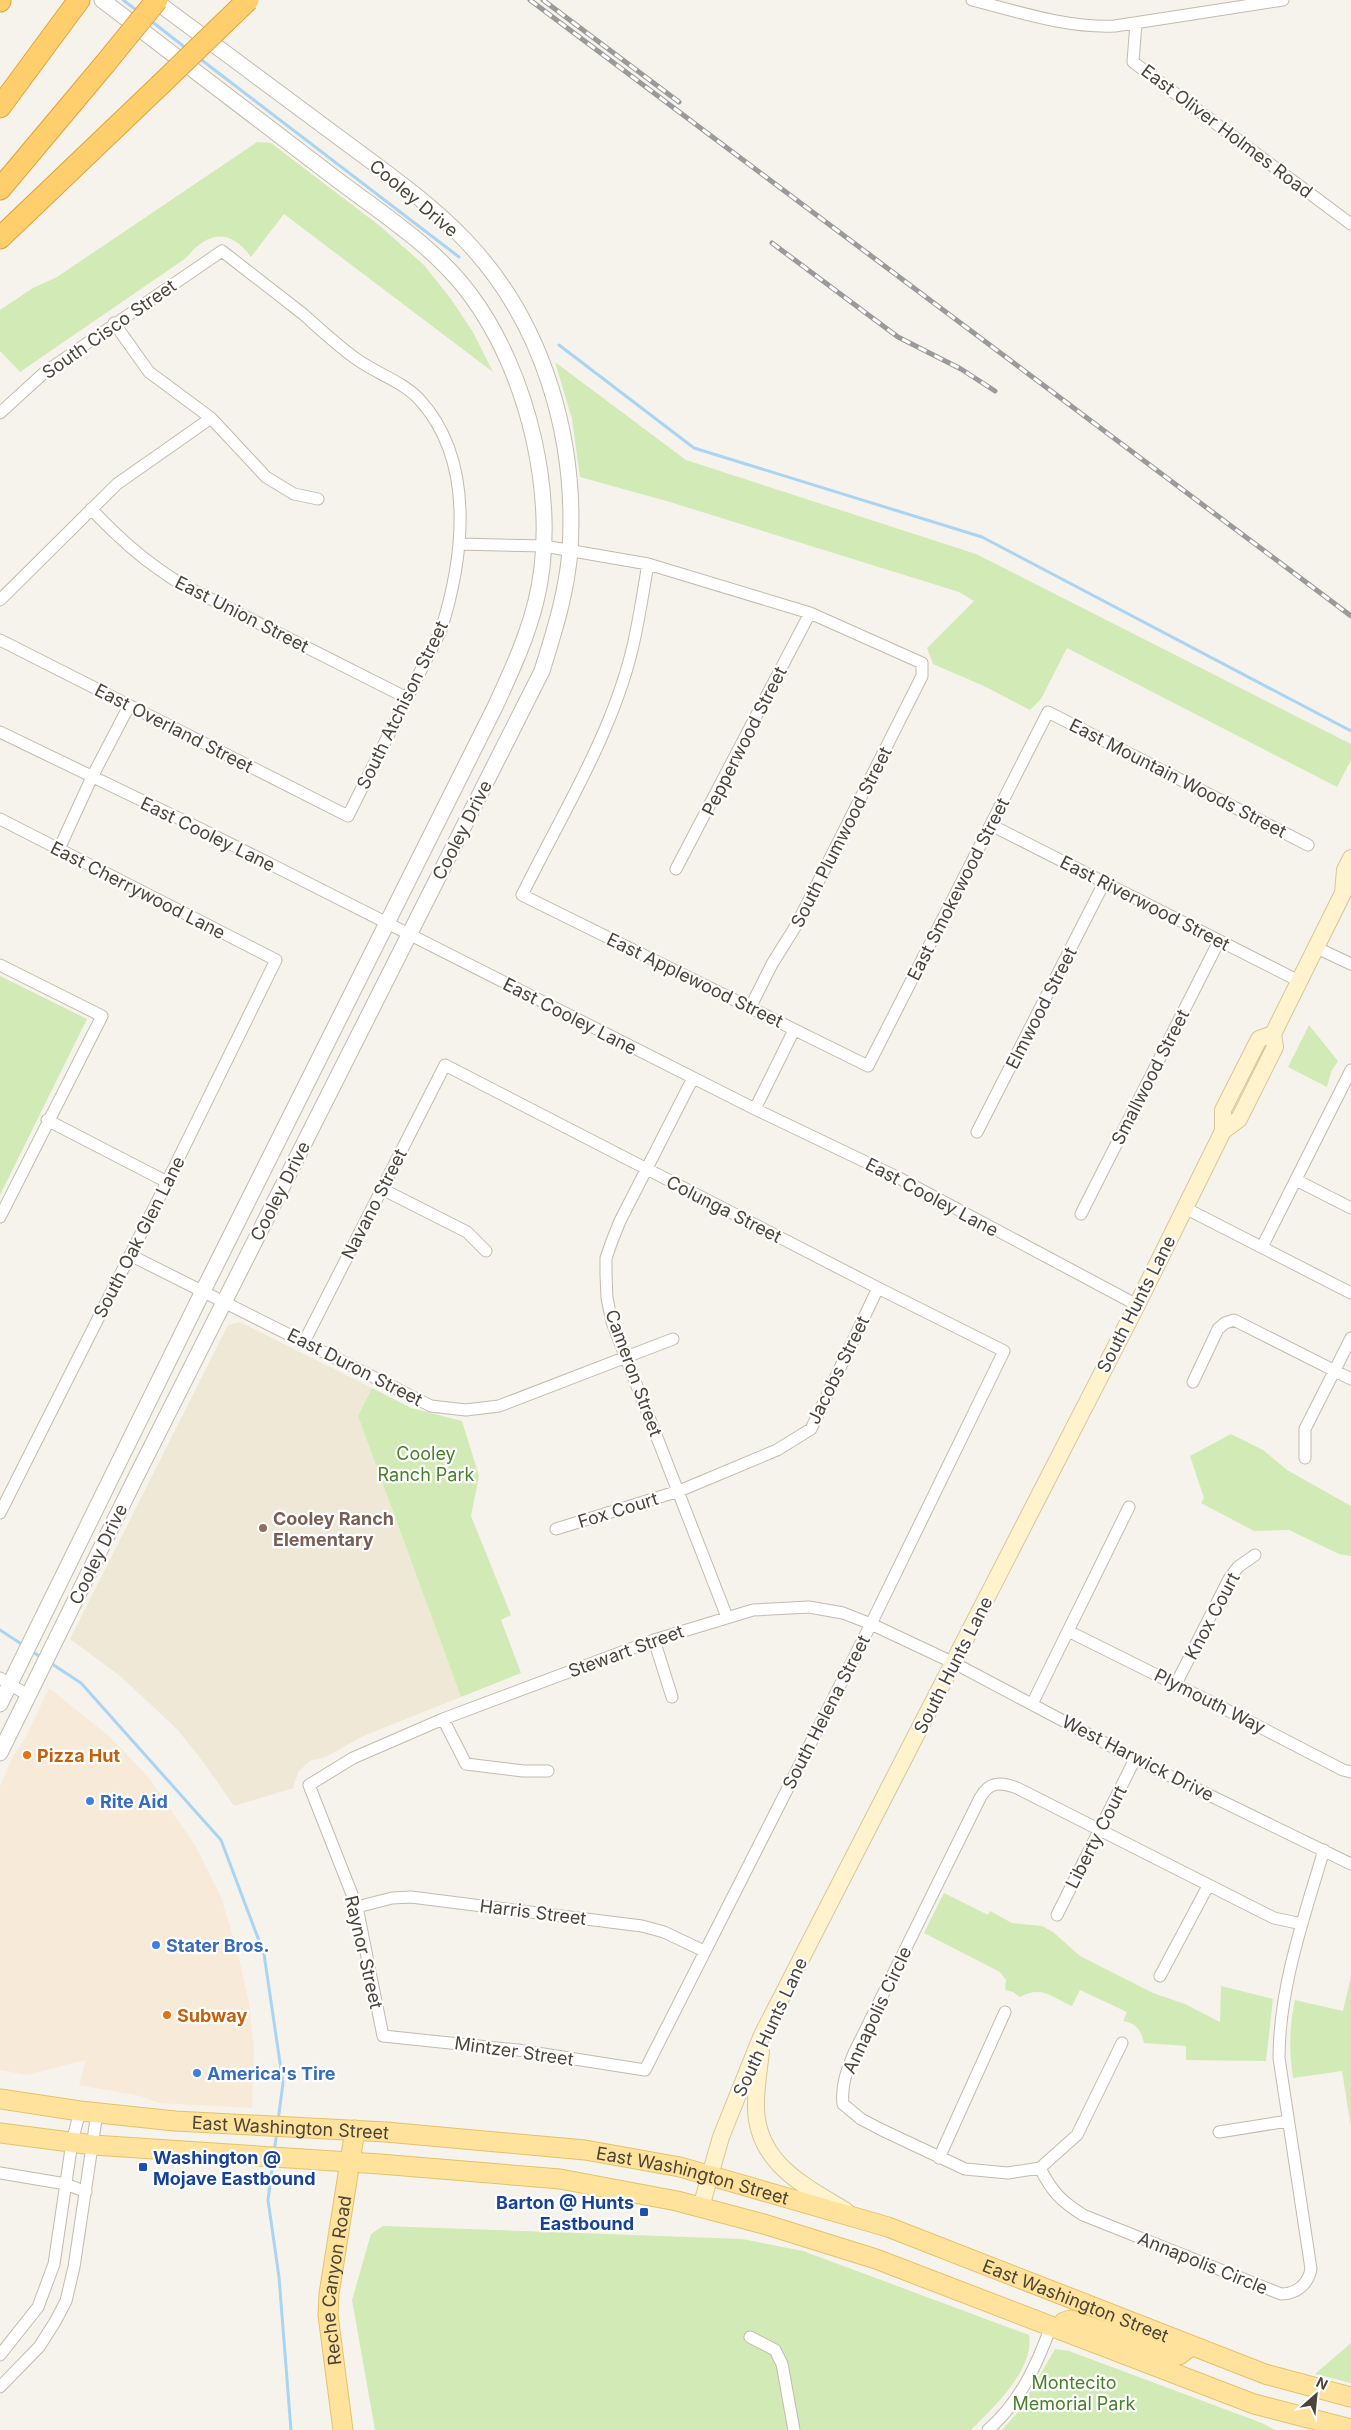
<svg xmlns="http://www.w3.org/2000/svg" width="1351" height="2430" font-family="Inter,sans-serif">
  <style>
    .commercial { fill: #f7ead8 }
    .education { fill: #efe8d6 }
    .green { fill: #d2eab5 }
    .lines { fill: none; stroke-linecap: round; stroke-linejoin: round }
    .stream { stroke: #a9d4f2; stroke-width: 3 }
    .minor-casing { stroke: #c2bbae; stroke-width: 13 }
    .tertiary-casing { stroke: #c2bbae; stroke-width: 17 }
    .secondary-casing { stroke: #d6c79b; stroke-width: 18 }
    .primary-casing { stroke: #e6c16a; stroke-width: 21 }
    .motorway-casing { stroke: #e0a43c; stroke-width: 23 }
    .minor { stroke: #fff; stroke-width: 11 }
    .tertiary { stroke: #fff; stroke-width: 15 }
    .secondary { stroke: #fff3cd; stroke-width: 16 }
    .primary { stroke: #ffe39c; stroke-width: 19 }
    .motorway { stroke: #ffcf6e; stroke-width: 21 }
    .rail-casing { stroke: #9a9a9a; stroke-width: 5 }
    .rail { stroke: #fff; stroke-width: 3; stroke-dasharray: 9; stroke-linecap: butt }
    .motorway-bridge-casing { stroke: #e0a43c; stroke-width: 23; stroke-linecap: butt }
    .motorway-bridge { stroke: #ffcf6e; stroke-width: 21 }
    .education-dot { fill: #8d6e63; stroke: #fff; stroke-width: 2 }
    .food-dot { fill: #e8710a; stroke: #fff; stroke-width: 2 }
    .shop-dot { fill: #3f7fe0; stroke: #fff; stroke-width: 2 }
    .transit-dot { fill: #1a4fb4; stroke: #fff; stroke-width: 2 }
    .labels { text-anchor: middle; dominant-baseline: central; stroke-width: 4.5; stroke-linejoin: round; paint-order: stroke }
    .street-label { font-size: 18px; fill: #4b4439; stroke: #fff }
    .park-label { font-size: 18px; fill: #4a7f2a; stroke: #fff }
    .education-label { font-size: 18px; font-weight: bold; fill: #785e54; stroke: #fff; text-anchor: start }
    .food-label { font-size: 18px; font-weight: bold; fill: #c56008; stroke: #fff; text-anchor: start }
    .shop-label { font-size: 18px; font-weight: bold; fill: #366cbe; stroke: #fff; text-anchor: start }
    .transit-label { font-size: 18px; font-weight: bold; fill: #164399; stroke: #fff; text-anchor: start }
  </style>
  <rect width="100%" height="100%" fill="#f6f3ec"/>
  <!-- commercial -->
  <path class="commercial" d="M49 1688 111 1738 149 1778 196 1847 221 1897 238 1954 249 2003 254 2050 252 2108 159 2103 140 2096 79 2085 86 2060 27 2075 0 2070V1787L13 1756 26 1737Z"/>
  <!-- education -->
  <path class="education" d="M240 1322 372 1388 358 1416 461 1697 361 1737 326 1757 310 1761 298 1772 293 1788 234 1806 201 1759 177 1729 120 1676 70 1639 228 1325Z"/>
  <!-- green -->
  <path class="green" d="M257 142 271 143 380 226 424 265 451 299 473 332 493 372 284 214 251 257C230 228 208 231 186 258L20 372 0 351V310L33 288 57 277Z
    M555 362 686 460 976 554 1351 744V760L1337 787 1067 648 1041 699 1030 710 986 687 933 664 927 648 974 601 959 592 670 502 580 477 572 419Z
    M0 976 87 1019 0 1195Z
    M1309 1025 1338 1061 1331 1072 1327 1087 1288 1067Z
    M372 1388 411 1408 462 1421 479 1476 471 1516 511 1615 501 1620 521 1673 461 1697 358 1416Z
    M1231 1434 1263 1450 1287 1470 1351 1506V1556L1339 1554 1289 1530 1254 1531 1201 1503 1204 1498 1190 1456Z
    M944 1893 988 1915 990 1911 1012 1923 1042 1926 1053 1932 1080 1956 1153 1993 1185 2004 1220 2022 1221 1986 1273 1999 1266 2061 1186 2060V2046L1144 2043C1141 2030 1136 2023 1123 2021L1127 2012 1080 1990 1072 2006C1052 1997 1041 1985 1020 1997L1013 1992 1005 1990 1006 1980 1000 1972 924 1933Z
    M1351 1976V2127L1342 2071 1293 2078C1289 2050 1289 2028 1295 2000L1343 2011Z
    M383 2226 742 2239 803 2251 1029 2335C1035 2369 993 2408 971 2430H375L352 2300 371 2234Z
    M1351 2343V2383L1315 2374Z
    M1055 2349 1069 2351 1262 2423 1275 2430H1002L1019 2411Z"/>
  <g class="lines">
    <!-- stream -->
    <path class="stream" d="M123 0 139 12
      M150 20 187 49
      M199 58 459 257
      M559 345 694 448 982 537 1351 731
      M0 1630 23 1645
      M30 1650 42 1658
      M49 1662 81 1683 221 1840 264 1954 283 2083 278 2121
      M274 2151 277 2132
      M273 2162 268 2200 279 2277 291 2430"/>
    <!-- minor casing -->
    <g class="minor-casing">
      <path id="minor" d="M972 0C1020 12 1066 28 1115 26L1283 0
        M1136 23 1133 62 1351 224
        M114 323 149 372 211 418 266 477 294 494 318 499
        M0 413 45 372 222 251C249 272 276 293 303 314 320 329 337 345 355 358 375 373 402 381 419 399 476 461 464 557 441 630L348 816 0 640
        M91 509C121 540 144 561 181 584L407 698
        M459 544 544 546 648 564 810 613 922 663V676L797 924 772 964 750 1008
        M648 564C643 592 639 621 632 650 611 736 561 816 522 895L868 1066 1048 712 1308 845
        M0 600 117 484 211 418
        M0 732 203 830 755 1109 899 1178 1137 1305
        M0 819 276 960 167 1182 0 1513
        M991 825 1299 981
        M59 849 92 777 129 706
        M676 869 810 613
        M1315 947 1351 964
        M0 965 102 1016 0 1217
        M693 1078 620 1221 612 1241 606 1258V1275L607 1298 612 1322 727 1617
        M755 1109 794 1030
        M47 1120 167 1182
        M977 1132 1104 883
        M1296 1180 1351 1208
        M382 1189 467 1232 486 1251
        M1185 1208 1351 1293
        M1081 1214 1219 941
        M1262 1247 1351 1070
        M130 1255 431 1406 466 1410 499 1406 673 1339
        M304 1342 445 1065 878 1288 1004 1351 871 1624 645 2070 518 2050 383 2036 357 1907 309 1785 353 1758 443 1719 654 1640 753 1610 809 1607 843 1613 871 1624 954 1663 1135 1759 1351 1864
        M1193 1382 1218 1329 1225 1323 1234 1320 1351 1379
        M1305 1458V1429L1351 1338
        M556 1529 679 1491 777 1450 811 1429 878 1288
        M1068 1631 1225 1709 1343 1770 1351 1772
        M654 1640 672 1697
        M0 1678 29 1696
        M1176 1684 1229 1579 1238 1567 1255 1555
        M1032 1704 1129 1507
        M443 1719 466 1764 523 1771H548
        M357 1907 392 1898 411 1897 642 1926 664 1932 704 1951
        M1057 1915 1135 1759
        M1160 1976 1208 1886
        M1122 2043 1077 2135 1040 2168 1008 2173 965 2169 882 2130 861 2119 843 2104C841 2085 847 2070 854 2053L980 1798C989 1781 1001 1782 1017 1788L1258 1910 1274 1918 1302 1924
        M1219 2132 1288 2121
        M939 2158 1005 2012
        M1040 2168C1052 2192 1061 2201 1083 2215L1281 2294C1297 2294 1308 2284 1311 2269L1279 2058C1279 1988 1304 1917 1324 1850
        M0 2173 66 2184 86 2192
        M750 2337 775 2350 782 2364 794 2430
        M0 2355 38 2307 54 2264 72 2142 80 2111
        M0 2387 39 2347 55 2322 66 2301 74 2267 97 2113
        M988 2430C1020 2402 1037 2365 1051 2326"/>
    </g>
    <!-- tertiary casing -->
    <g class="tertiary-casing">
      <path id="tertiary" d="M0 1704 203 1291 495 707C511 672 527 638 536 601 560 504 529 372 469 293 433 245 378 211 331 175 254 117 178 58 102 0
        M0 1753 135 1479 542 671C554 632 567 592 570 550 577 439 544 323 466 241 428 201 381 169 337 136 276 91 215 45 154 0"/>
    </g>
    <!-- secondary casing -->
    <g class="secondary-casing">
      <path id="secondary" d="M1223 1131V1110L1259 1039 1273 1034
        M761 2052C759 2069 756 2086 756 2102 754 2162 803 2185 846 2211
        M701 2207 721 2137 762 2035 1137 1305 1223 1131 1239 1119 1275 1047 1273 1034 1343 893 1345 870 1351 858"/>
    </g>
    <!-- primary casing -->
    <g class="primary-casing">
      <g id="primary">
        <path id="s1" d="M0 2099 80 2111 175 2121 386 2132 585 2150 680 2167 888 2227 1265 2374 1351 2397"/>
        <path d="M0 2133 93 2145 380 2164 560 2179 677 2201 767 2225 876 2259 1254 2404 1351 2429"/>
        <path d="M1064 2322 1071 2320 1173 2356 1179 2355 1191 2346"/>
        <path id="s2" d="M343 2430 328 2315 329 2294 355 2130"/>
      </g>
    </g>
    <!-- motorway casing -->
    <g class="motorway-casing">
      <path id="motorway" d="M0 1V0
        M0 107 79 0
        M0 189 104 65
        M0 238 159 86"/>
    </g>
    <!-- minor -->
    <use href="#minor" class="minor"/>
    <!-- tertiary -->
    <use href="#tertiary" class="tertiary"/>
    <!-- secondary -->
    <use href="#secondary" class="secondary"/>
    <!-- primary -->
    <use href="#primary" class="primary"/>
    <!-- motorway -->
    <use href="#motorway" class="motorway"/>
    <!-- rail casing -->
    <g class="rail-casing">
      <path id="rail" d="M530 0 1351 616
        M543 0 679 102
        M772 243 898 337 961 369 995 391"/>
    </g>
    <!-- rail -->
    <use href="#rail" class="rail"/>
    <!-- motorway-bridge casing -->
    <g class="motorway-bridge-casing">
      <path id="motorway-bridge" d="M104 65 157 0
        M159 86 248 0"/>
    </g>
    <!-- motorway-bridge -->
    <use href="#motorway-bridge" class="motorway-bridge"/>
  </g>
  <!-- markers -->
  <circle class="education-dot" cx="263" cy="1528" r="5"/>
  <g class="food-dot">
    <circle cx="27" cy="1755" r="5"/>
    <circle cx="167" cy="2015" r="5"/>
  </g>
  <g class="shop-dot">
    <circle cx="90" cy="1801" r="5"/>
    <circle cx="156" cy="1945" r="5"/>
    <circle cx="197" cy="2073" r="5"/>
  </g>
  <g class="transit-dot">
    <rect x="138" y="2162" width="10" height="10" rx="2.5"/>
    <rect x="639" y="2207" width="10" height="10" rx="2.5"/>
  </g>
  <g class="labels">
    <!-- street labels -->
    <g class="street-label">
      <text transform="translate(1227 131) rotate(37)">East Oliver Holmes Road</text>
      <text transform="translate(414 198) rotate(40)">Cooley Drive</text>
      <text transform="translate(109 329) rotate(-35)">South Cisco Street</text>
      <text transform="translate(242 614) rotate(27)">East Union Street</text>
      <text transform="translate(402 705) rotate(-64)">South Atchison Street</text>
      <text transform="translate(174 728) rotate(27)">East Overland Street</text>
      <text transform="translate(744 741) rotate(-63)">Pepperwood Street</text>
      <text transform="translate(1178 778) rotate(27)">East Mountain Woods Street</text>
      <text transform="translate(462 830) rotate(-63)">Cooley Drive</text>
      <text transform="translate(208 834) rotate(26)">East Cooley Lane</text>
      <text transform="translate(841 837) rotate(-63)">South Plumwood Street</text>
      <text transform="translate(958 889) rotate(-63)">East Smokewood Street</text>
      <text transform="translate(138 890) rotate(27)">East Cherrywood Lane</text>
      <text transform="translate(1145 903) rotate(27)">East Riverwood Street</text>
      <text transform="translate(695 980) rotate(26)">East Applewood Street</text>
      <text transform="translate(1041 1008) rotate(-63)">Elmwood Street</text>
      <text transform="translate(570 1016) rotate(27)">East Cooley Lane</text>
      <text transform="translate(1150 1077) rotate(-63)">Smallwood Street</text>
      <text transform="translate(280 1191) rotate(-63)">Cooley Drive</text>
      <text transform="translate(932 1197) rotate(28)">East Cooley Lane</text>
      <text transform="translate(374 1204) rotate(-63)">Navano Street</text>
      <text transform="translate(724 1209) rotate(27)">Colunga Street</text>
      <text transform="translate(139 1237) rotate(-63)">South Oak Glen Lane</text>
      <text transform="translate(1136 1304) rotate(-63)">South Hunts Lane</text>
      <text transform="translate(355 1367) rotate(27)">East Duron Street</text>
      <text transform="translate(838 1370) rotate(-64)">Jacobs Street</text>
      <text transform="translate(634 1373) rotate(70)">Cameron Street</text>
      <text transform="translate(618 1510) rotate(-17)">Fox Court</text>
      <text transform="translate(98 1554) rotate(-64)">Cooley Drive</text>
      <text transform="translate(1212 1616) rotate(-62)">Knox Court</text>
      <text transform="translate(626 1651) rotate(-20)">Stewart Street</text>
      <text transform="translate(953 1665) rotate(-63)">South Hunts Lane</text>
      <text transform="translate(1210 1701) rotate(27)">Plymouth Way</text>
      <text transform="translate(826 1712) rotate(-63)">South Helena Street</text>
      <text transform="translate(1138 1758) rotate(27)">West Harwick Drive</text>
      <text transform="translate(1096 1837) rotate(-63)">Liberty Court</text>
      <text transform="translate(533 1912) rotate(7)">Harris Street</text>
      <text transform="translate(364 1952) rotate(77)">Raynor Street</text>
      <text transform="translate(877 2010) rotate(-65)">Annapolis Circle</text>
      <text transform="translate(770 2027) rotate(-65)">South Hunts Lane</text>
      <text transform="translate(514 2051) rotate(8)">Mintzer Street</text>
      <text stroke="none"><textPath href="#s1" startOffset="292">East Washington Street</textPath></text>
      <text stroke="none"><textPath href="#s1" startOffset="698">East Washington Street</textPath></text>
      <text transform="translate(1203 2263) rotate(22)">Annapolis Circle</text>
      <text stroke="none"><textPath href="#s2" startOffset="151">Reche Canyon Road</textPath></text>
      <text stroke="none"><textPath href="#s1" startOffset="1102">East Washington Street</textPath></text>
    </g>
    <!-- park labels -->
    <g class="park-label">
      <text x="426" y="1453">Cooley<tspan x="426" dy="21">Ranch Park</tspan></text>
      <text x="1074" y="2382">Montecito<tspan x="1074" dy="21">Memorial Park</tspan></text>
    </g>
    <!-- education labels -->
    <g class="education-label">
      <text x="273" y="1518">Cooley Ranch<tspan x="273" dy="21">Elementary</tspan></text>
    </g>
    <!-- food labels -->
    <g class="food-label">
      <text x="37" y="1755">Pizza Hut</text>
      <text x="177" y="2015">Subway</text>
    </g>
    <!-- shop labels -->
    <g class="shop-label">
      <text x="100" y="1801">Rite Aid</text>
      <text x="166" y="1945">Stater Bros.</text>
      <text x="207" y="2073">America's Tire</text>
    </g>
    <!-- transit labels -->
    <g class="transit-label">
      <text x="153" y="2157">Washington @<tspan x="153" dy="21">Mojave Eastbound</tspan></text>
      <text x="634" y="2202" text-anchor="end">Barton @ Hunts<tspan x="634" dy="21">Eastbound</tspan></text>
    </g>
  </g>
  <!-- north arrow -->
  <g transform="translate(1316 2395) rotate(27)" stroke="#ffffff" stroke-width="4" paint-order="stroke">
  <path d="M0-4L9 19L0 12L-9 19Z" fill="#4b4439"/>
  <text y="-8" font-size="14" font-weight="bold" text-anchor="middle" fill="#4b4439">N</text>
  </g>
</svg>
